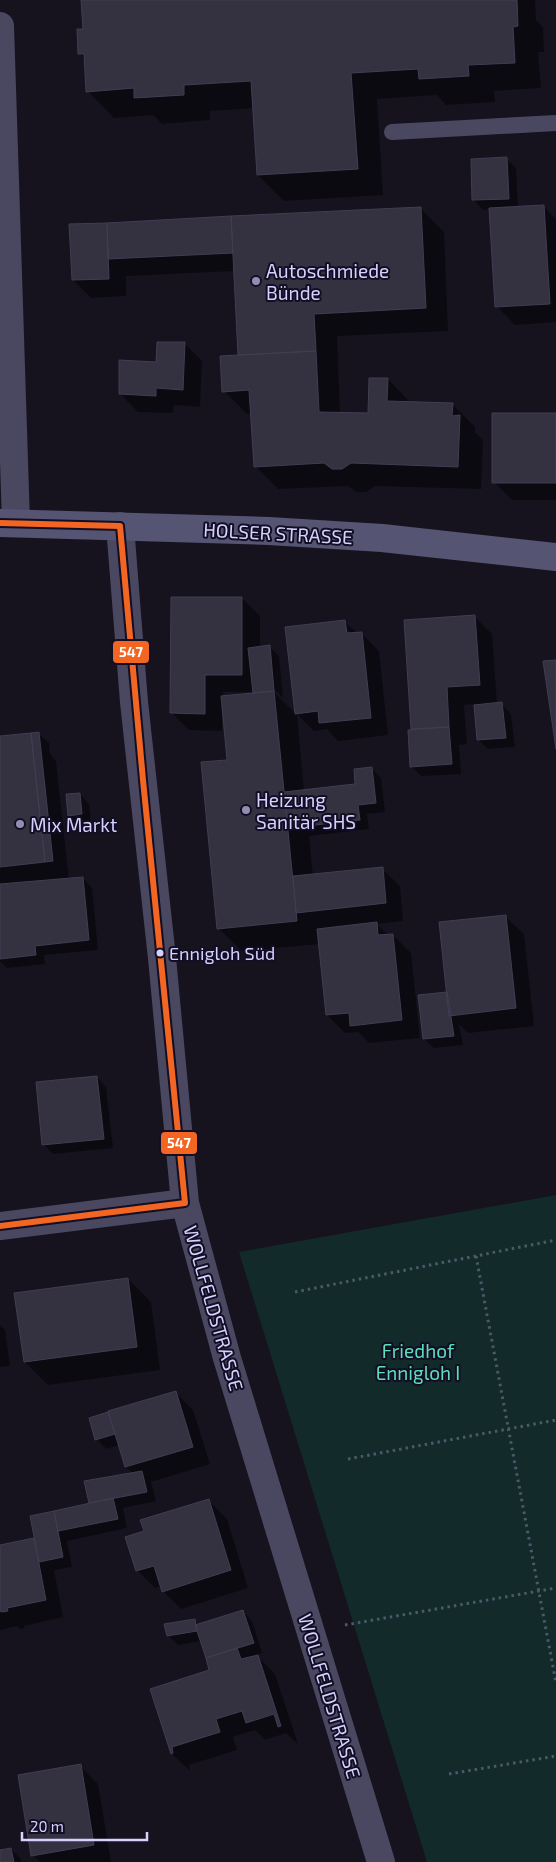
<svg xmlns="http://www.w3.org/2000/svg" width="556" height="1862" font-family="'Exo 2',sans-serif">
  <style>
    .green { fill: #122a2a }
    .shadow { fill: #0007; fill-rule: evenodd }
    .building { fill: #343141; stroke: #423d53 }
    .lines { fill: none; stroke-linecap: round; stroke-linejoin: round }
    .path { stroke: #4b5a68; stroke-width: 3; stroke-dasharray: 2.5 4; stroke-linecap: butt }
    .service { stroke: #494860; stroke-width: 16 }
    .minor { stroke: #494860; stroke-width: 28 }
    .secondary { stroke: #565473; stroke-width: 28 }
    .bus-1-casing { stroke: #120e24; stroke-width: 10 }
    .bus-1 { stroke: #f26522; stroke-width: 6 }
    .poi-dot { fill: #938eb1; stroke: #120e24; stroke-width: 2 }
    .bus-dot { fill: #d6d1ff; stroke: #120e24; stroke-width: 2 }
    .labels { text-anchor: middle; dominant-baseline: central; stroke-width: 4; stroke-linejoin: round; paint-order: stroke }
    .bus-label { font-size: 18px; fill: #d6d1ff; stroke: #120e24; text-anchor: start }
    .poi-label { font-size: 19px; fill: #d6d1ff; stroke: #120e24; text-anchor: start }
    .street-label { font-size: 19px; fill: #d6d1ff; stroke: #120e24 }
    .park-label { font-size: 19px; fill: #5ddfbc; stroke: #120e24 }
    .line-badge { stroke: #120e24; stroke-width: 2 }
    .badge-label { font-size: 14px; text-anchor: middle; font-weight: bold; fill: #fff }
  </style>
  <rect width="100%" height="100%" fill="#16131f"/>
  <!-- green -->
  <path class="green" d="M556 1195V1862H427L239 1252Z"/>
  <!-- shadow -->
  <path class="shadow" d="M82 0H535L536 20 543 27 544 52H538L541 88 494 91 495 102 446 105 437 95 377 99 383 195 284 201 258 175 254 108 210 111V120L162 124 153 115 114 118 88 91 86 60 80 54 84 30Z
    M506 159 516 168 518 208 544 207 556 219V322L515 325 497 307 491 209 483 210 474 200Z
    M421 209 444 232 448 331 337 336 340 414H369L388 379 411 403 452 404 475 427V432L483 440 481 489 375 486 366 492H357L348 486 278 489 255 466 252 414H247L224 391 239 357 235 271 126 276V296L91 298 73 280 71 225Z
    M184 343 202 361 200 407 174 405 173 413 138 412 120 394Z
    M556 415V500H512L494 482Z
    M242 598 260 616V648L270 647 279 656 283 698 273 688V691L296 714 287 628 345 622 357 633H361L379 651 388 735 338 741 327 729 314 731 297 714 304 791 357 785 371 768 381 778 385 812 367 814 369 829 309 836 313 876 382 869 400 886 403 921 377 924 389 936 393 935 411 953 420 1038 369 1043 358 1032 345 1033 327 1015 320 944 242 951 218 928 228 761 224 716H222V731L189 730 171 712ZM223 692H252V694L223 697Z
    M474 616 492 634 497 704H501L511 714 515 747 488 749 478 739 475 704 464 705 467 744 459 745 461 774 421 776 412 767 414 730 412 728Z
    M39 734 49 743 50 754 56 761 69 880 83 878 92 888 98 950 44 955 45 964 7 968 0 961V738Z
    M80 794 89 804 91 824 79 825 69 815Z
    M506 917 524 934 534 1026 468 1033 459 1024 463 1045 434 1048 424 1039 448 993Z
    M97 1077 106 1087 113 1148 53 1154 43 1144Z
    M128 1279 151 1302 160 1370 48 1385 25 1362Z
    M0 1325 5 1330 10 1366 0 1367Z
    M175 1392 193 1410 210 1464 151 1482 156 1501 123 1508 127 1528 67 1541 72 1567 54 1570 63 1617 24 1626 25 1628 20 1629 17 1626 0 1630V1546L34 1539 36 1542 31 1517 90 1504 85 1482 133 1474 126 1467 119 1445 106 1449 97 1439 90 1419Z
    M209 1501 227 1519 248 1588 181 1609 163 1591 162 1586 155 1588 137 1570 145 1532Z
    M243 1611 252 1621 262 1653 256 1655 275 1674 298 1744 286 1733 265 1740 255 1730 233 1737 237 1750 189 1765 190 1771 172 1754 152 1689 211 1671 201 1641 178 1645 168 1635 194 1620 199 1625Z
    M80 1766 98 1784 111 1862H40L33 1855Z
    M11 1849 21 1859V1862H0V1851Z"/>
  <!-- building -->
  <path class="building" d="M81 0H517L518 26 513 27 515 63 468 65 469 76 419 79 418 69 351 73 358 169 257 175 251 81 184 85V95L134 98V88L86 92 84 54H78L77 29H83Z
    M507 157 509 199 472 200 471 159Z
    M544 205 550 304 495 307 489 208Z
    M421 207 426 308 314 314 316 351 238 355 231 216Z
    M231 216 233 253 108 259 107 223Z
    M107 223 109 279 72 280 69 224Z
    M157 342H185L183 390 156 388V396L119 394V360L156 362Z
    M316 351 319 412 368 413 369 378H388L387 401 453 403 452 416 460 415 458 467 351 463 342 469H332L324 463 254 467 249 390 222 392 220 356Z
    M492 413H556V483H492Z
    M171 597H242V675H205V714L170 713Z
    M475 615 480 685 447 687 449 727 411 729 404 620Z
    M345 620 347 633 362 632 371 718 319 723 318 711 295 714 285 627Z
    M270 645 274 691 253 693 248 648Z
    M556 660V749L543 661Z
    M274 691 297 921 217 929 201 762 227 760 221 696Z
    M502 702 506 738 477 740 474 705Z
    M449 727 452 764 410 767 408 730Z
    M39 732 53 861 45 862 31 733Z
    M31 733 45 862 0 867V736Z
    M372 767 376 803 358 805 360 820 288 828 284 792 355 784 354 769Z
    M80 793 82 814 68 816 66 794Z
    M383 867 386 903 296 913 293 876Z
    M83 877 89 940 35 946 36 955 0 959V884Z
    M506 915 516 1008 449 1016 439 922Z
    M377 922 378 935 393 934 402 1020 350 1026 349 1013 326 1015 317 929Z
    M447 992 454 1036 423 1039 418 995Z
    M97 1076 104 1139 42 1145 36 1082Z
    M128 1278 137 1347 24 1362 14 1293Z
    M176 1391 193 1447 125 1467 108 1411Z
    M108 1412 115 1434 95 1440 89 1418Z
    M142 1471 147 1492 89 1503 84 1481Z
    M113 1498 118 1519 58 1531 54 1511Z
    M209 1499 231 1570 162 1592 154 1566 136 1571 125 1537 144 1531 140 1520Z
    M54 1511 63 1557 39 1562 30 1516Z
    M34 1538 46 1600 7 1608 8 1611 1 1612 0 1609V1545Z
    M243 1610 254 1643 206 1658 195 1625Z
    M195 1619 197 1631 167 1636 164 1624Z
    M237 1648 241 1659 258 1655 281 1726 278 1727 274 1714 246 1723 242 1711 216 1719 220 1732 172 1747 173 1753 171 1754 150 1689 209 1670 206 1658Z
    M81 1764 94 1845 31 1856 18 1775Z
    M11 1848 14 1862H0V1850Z"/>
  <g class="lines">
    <!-- path -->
    <path class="path" d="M476 1256 556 1683
      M295 1292 556 1240
      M348 1459 556 1420
      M345 1625 556 1588
      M449 1774 556 1756"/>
    <!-- service -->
    <path class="service" d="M392 132 556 123"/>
    <!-- minor -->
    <path class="minor" d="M0 26 16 523
      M120 526 134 702 162 958 185 1203 227 1358 381 1862
      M0 1226 185 1203"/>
    <!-- secondary -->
    <path class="secondary" d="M0 523 269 531 382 538 556 557"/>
    <!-- bus-1 casing -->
    <g class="bus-1-casing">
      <path id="bus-1" d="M0 523 120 526 143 780 185 1203 0 1226"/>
    </g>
    <!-- bus-1 -->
    <use href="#bus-1" class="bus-1"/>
  </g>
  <!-- markers -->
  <g class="poi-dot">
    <circle cx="256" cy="281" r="5"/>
    <circle cx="246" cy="810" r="5"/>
    <circle cx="20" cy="824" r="5"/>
  </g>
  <circle class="bus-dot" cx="160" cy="953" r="4.5"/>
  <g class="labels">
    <!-- bus labels -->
    <g class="bus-label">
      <text x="169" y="953">Ennigloh Süd</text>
    </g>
    <!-- poi labels -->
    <g class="poi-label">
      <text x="266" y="270">Autoschmiede<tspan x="266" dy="22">Bünde</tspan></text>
      <text x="256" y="799">Heizung<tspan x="256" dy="22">Sanitär SHS</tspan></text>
      <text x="30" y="824">Mix Markt</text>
    </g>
    <!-- street labels -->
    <g class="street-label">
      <text transform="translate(278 533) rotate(3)">HOLSER STRASSE</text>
      <text transform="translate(214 1308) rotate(74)">WOLLFELDSTRASSE</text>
      <text transform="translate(330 1696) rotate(73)">WOLLFELDSTRASSE</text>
    </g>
    <!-- park labels -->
    <g class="park-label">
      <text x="418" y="1350">Friedhof<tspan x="418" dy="22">Ennigloh I</tspan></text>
    </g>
  </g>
  <g class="line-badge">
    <rect x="112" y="640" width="38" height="24" rx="5" fill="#f26522"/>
    <rect x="160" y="1131" width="38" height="24" rx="5" fill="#f26522"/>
  </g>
  <g class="badge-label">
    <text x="131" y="657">547</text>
    <text x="179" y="1148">547</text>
  </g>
  <!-- scale -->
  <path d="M22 1832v8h125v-8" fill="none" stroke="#d6d1ff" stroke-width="2.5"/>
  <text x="30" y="1832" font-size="15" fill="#d6d1ff" stroke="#120e24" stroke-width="4" paint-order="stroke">20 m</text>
</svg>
